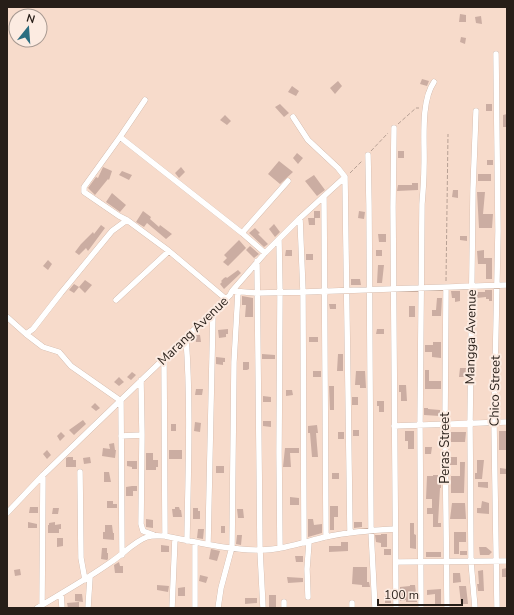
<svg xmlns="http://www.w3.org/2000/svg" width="514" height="615" font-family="'Nunito Sans',sans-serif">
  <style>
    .building { fill: #cbada2 }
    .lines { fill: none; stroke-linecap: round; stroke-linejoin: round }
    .street-casing { stroke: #c8ad9e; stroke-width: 6 }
    .path { stroke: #b7a094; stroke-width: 1; stroke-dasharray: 4 2; stroke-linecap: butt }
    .street { stroke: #fff; stroke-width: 5.5 }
    .labels { text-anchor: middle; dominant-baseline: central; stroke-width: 4; stroke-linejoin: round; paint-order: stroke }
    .street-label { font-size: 13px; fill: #271e18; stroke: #fcebe1 }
  </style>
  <rect width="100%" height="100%" fill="#f7dbcb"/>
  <!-- building -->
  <path class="building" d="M460 14 466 15V22H459Z
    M481 16 482 24 476 23 475 17Z
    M461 37 466 38 465 44 460 42Z
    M422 79 429 81 427 86 420 84Z
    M338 81 342 86 335 94 330 88Z
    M292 86 299 91 296 96 288 92Z
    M280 104 289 113 284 117 275 107Z
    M486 104H492V111H486Z
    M507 114V127H503V115Z
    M225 115 231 121 227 125 220 120Z
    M398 151H404V158H398Z
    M297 153 303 158 298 164 293 158Z
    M487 160H493V165H487Z
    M279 161 293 172 280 184 268 174Z
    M103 167 112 171 109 180 108 179 95 195 88 188 96 177 98 178Z
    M181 167 185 172 179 178 175 173Z
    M122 171 132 175 129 180 119 175Z
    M478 174H491V181H478Z
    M314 175 325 190 317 196 305 181Z
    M412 183H418V190L397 191 398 185H412Z
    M453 190H458V198L452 197Z
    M477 192H485L483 214H493L492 228H479Z
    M112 193 126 205 120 212 106 202Z
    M143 211 151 217 150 219 159 227 160 225 172 234 166 239 147 223 144 227 136 222Z
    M314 211H320V218H314Z
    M359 211 365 212 364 219 358 218Z
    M308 218H315V225H309Z
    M274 224 280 232 275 237 269 229Z
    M101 225 105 228 88 251 86 248 79 255 75 252 81 244 93 232 94 234Z
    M255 228 260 233 258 234 268 244 264 247 249 233Z
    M378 234H386V242H379Z
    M460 236H467V241L460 240Z
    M239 240 246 248 228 266 223 262 227 258 224 255Z
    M250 246 259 254 254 258 246 250Z
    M286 250H292V256H285Z
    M376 250H382V256H376Z
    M484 250V258H492V279H486V264H478L477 251Z
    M306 254H313V260H306Z
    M48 260 52 264 48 270 43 266Z
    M378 265H384L382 283H377Z
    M238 270 241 273 224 289 220 284 222 282 221 281 224 278 226 277 227 278Z
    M351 279H360L361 285H351Z
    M85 280 92 285 85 293 79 287Z
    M74 284 79 287 74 293 69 290Z
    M485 290H492V301H489V299H486V297L477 298V292H485Z
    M451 291H460V301L455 302V298H452Z
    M242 296 253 298V317H245L246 305H242Z
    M437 298H442L441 316H432V310H436Z
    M329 304H336V309H330Z
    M409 306H415V317H409Z
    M228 329V334H226V337L219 338 218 330Z
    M377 329H384V334H376Z
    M195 335H200L201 342H196Z
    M309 337H318V342H309Z
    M433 342H441V358L432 357V352H425V345H433Z
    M262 354 275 355V359H262Z
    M338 354H343V371H337Z
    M216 357 225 358V362H223V365L216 364Z
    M243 362H249V369L247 370H243Z
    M460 368H466L465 377H459Z
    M425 370H429V381H441V389H425Z
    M313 371H321V377H313Z
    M356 371H365L366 388H360V385H355Z
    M132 372 136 375 131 380 127 377Z
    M119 377 124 382 119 386 114 382Z
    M399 385H406L407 401H401V392H399Z
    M329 386H334V410H330Z
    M196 389H203L202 395H195Z
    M286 390H292L293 395 286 396Z
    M263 396 271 397V402H263Z
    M352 397H358V405H352Z
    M377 401H384V412H379V406H377Z
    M95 403 100 408 96 411 91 407Z
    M424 408H428V409L440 410V416L424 415Z
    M83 420 86 424 74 435 69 430Z
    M263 421H271V427L263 426Z
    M195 422 201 423 200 432 194 431Z
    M171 424H176V431H171Z
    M317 425 318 433H316L318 457H312L310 433H308V426Z
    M353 430H359V436H353Z
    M405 431H414V449H408V441H405Z
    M499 431H506V450H499Z
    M61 432 65 436 60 441 57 436Z
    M338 432H344V439H338Z
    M451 432H466L465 442H451Z
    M114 443 115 450H116L115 458 102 456 103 448 110 449 109 444Z
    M425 447H432L431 454H425Z
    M285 448H299V453H290L291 467H283Z
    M47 450 51 455 47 459 43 454Z
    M169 450H182V459H169Z
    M146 453H153V460H158V467H156V470H146Z
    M68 457H73V460H76V467H66V458Z
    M90 457 91 463 84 464 83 458Z
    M450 457H457V465H450Z
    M477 460H484L482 479H475V473H477Z
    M127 461H137V469H132V467L127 466Z
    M460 462H465L464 493H451V476H460Z
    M216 466H224V473H216Z
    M500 468 507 469V474H500Z
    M104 472H109L111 482H104Z
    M332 473H339V479H332Z
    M433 475H438V481H441V488H440L438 523H441V527H433V514H427V508H432V499H426L427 476H433Z
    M478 482H488V488L478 487Z
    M132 486H137V491H133V496H126V487Z
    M290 497 299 498V505H290Z
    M107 501H113V504H117V508H107Z
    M482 501 489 503V514L477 513V508H481Z
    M452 503H465L466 519H450Z
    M330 506H338V517H334V530H330Z
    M30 507H38V513H29Z
    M175 507H179L180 510H181L182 517H173L172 509H175Z
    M53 508H59L58 514H52Z
    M193 508H198V511H200V519H193Z
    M237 509H243L244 518H238Z
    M146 519 153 520V528L146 527Z
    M308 519H313L314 525 322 524V533L308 537Z
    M28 522 37 524V528H28Z
    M55 522V525L61 524V529H59V533H48V525H49V523Z
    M354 522H362V527L354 528Z
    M410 523H414V534L416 535V549L410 548Z
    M105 525H112L113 533H114V540L103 539V532H105Z
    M221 526H225V533H221Z
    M198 529H204L203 539 197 538Z
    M454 532H466V542H459V554H454Z
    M381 534H387V547H381V543L376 542 375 535H381Z
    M237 535H242L241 545 236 544Z
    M57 538H63V546L57 547Z
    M341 542H348V551L329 552V546H341Z
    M161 545 169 546V552H161Z
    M479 547H486L492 552 489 555H480Z
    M102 548H107V553H108V559L107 560 101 559Z
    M211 549 220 551 217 561 209 559Z
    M384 549H391V555H384Z
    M460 551H467V555H460Z
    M426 552H441V557H426Z
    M295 556H303V562H296Z
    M119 562 120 566H123V573H115L114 565Z
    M353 567H367V582H369L370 587H362V585L352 584Z
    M507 568V577H502V569Z
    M20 569 21 575 15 576 14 570Z
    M483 570 484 591H478L477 584H479L478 571Z
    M453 573H460L461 582 453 583Z
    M200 575 208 577 206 583 199 581Z
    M287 577 303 578V582L288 583Z
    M157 585 169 586 168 592 157 590Z
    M410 585H415L417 602H406V600L400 601V587L410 586Z
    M459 586H466L468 604H461Z
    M185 587V596H178V588Z
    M441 589V604H435V594L427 595V590Z
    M75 594H82L83 602 75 601Z
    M269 595H276V608H269Z
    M385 596H391V603H385Z
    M245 598H257V603L245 604Z
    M79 602V608H68L67 603Z"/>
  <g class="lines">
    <!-- street casing -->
    <g class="street-casing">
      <path id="street" d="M496 54 498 231 494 423 497 608
        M145 100 120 137 84 187V192L119 216 127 220 169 251 226 299
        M293 117 308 140 338 168 345 177 350 533
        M394 128 393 207 396 608
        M120 137 242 233
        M368 155 369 205 371 531 375 608
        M324 197 326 537
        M300 218 303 292 304 543
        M279 240 280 292 279 452 280 548
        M265 253 242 233 288 181
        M257 261 260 550 263 608
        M446 288 445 424 447 608
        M232 291 265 253 300 218 345 177
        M116 300 169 251
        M7 317 26 334 33 329 61 293 112 231 127 220
        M26 334 43 347 59 352 71 366 121 401 122 555
        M186 338C191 405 188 473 187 541
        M164 359 165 536
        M141 380 142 435 141 524 143 531 154 535
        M394 426 507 422
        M121 436 142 435
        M80 472 81 558 85 580
        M7 513 43 475 230 295 232 291 257 293 303 292 507 285
        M195 542V608
        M208 544 213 312
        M396 562 507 561
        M61 594 62 608
        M308 597 307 569 309 542
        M284 602V608
        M42 605 43 475
        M37 608C62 593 87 579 111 562 122 555 135 541 147 537 153 535 159 536 165 536 196 542 228 550 259 550 282 550 304 542 325 537 348 532 372 530 395 529
        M88 608 90 577
        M172 608 175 538
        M218 608 221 588 232 547 234 362 238 292
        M352 608V603
        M421 608 420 425 422 204C423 192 424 179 424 167 425 143 420 102 434 82
        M475 608 471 562 470 424 473 189 476 111"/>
    </g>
    <!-- path -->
    <path class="path" d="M398 124 416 108H419
      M371 151 388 133
      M350 173 362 161
      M446 281 448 134"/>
    <!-- street -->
    <use href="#street" class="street"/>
  </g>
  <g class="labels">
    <!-- street labels -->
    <g class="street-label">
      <text transform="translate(193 331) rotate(-44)">Marang Avenue</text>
      <text transform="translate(471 337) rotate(-89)">Mangga Avenue</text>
      <text transform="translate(495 391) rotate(-89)">Chico Street</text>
      <text transform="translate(445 448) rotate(-90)">Peras Street</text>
    </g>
  </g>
  <!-- border -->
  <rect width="514" height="615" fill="none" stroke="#271e18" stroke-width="16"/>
  <!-- north arrow -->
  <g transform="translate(28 28) rotate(17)"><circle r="19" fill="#fcebe1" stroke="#a79991"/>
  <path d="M0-3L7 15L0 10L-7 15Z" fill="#2b6d80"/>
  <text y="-6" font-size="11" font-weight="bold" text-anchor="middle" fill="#271e18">N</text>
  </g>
  <!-- scale -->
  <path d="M378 599v6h84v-6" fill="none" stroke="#271e18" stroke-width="2"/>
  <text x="384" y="599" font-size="12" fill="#271e18" stroke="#fcebe1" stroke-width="3" paint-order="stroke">100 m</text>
</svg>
